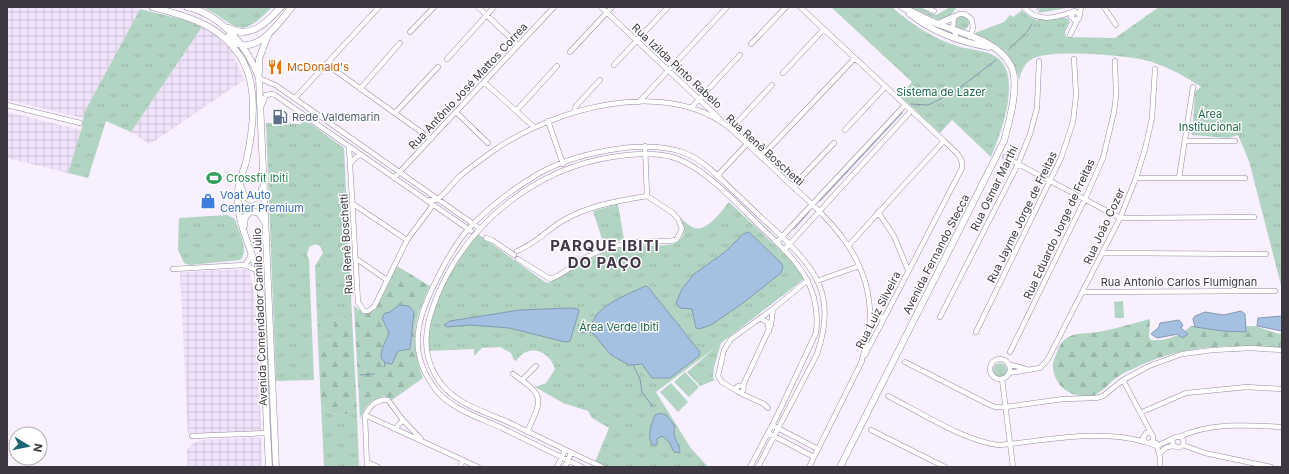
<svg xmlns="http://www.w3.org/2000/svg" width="1289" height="474" font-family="Inter,sans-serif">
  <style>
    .industrial { fill: url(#industrial-grid) }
    .grass { fill: url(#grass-tufts) }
    .forest { fill: url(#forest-firs) }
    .pitch { fill: #b2d5c3 }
    .water { fill: #a4c1e1; stroke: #8598b1 }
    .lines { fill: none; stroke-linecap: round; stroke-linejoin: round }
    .stream { stroke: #8598b1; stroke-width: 1 }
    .street-casing { stroke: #988aa1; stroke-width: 5.5 }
    .secondary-casing { stroke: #988aa1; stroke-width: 7 }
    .street { stroke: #fff; stroke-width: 4.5 }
    .secondary { stroke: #fff; stroke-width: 6 }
    .labels { text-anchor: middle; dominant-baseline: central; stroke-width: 3; stroke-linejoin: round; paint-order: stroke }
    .street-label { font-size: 11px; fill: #3d3741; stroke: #fff }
    .food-label { font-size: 11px; fill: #c56008; stroke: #fff; text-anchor: start }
    .park-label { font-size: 11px; fill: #196447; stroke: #fff }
    .service-label { font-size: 11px; fill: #4e5e75; stroke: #fff; text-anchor: start }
    .leisure-label { font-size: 11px; fill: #27864d; stroke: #fff; text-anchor: start }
    .shop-label { font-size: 11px; fill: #366cbe; stroke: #fff; text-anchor: start }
    .district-label { font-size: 15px; font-weight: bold; letter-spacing: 1px; fill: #413548; stroke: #fff }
  </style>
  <defs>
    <pattern id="industrial-grid" width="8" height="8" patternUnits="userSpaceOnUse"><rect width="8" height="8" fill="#f1e2fb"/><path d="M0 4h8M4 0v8" fill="none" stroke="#d0c2d8"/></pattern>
    <pattern id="grass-tufts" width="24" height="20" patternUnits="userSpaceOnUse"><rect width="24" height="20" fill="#b2d5c3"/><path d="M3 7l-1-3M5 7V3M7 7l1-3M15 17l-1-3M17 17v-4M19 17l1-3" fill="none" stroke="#9ab7a9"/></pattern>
    <pattern id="forest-firs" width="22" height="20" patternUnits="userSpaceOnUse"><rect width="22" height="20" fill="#b2d5c3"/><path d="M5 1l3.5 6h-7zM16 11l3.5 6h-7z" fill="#9ab7a9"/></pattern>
  </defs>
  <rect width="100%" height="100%" fill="#f8efff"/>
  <!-- industrial -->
  <path class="industrial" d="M7 7H79L78 13 79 7H132L140 9 84 113 83 118 7 100Z
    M202 27 212 32 231 50 244 80 150 144 131 132Z
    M7 112 81 130 68 173 7 158Z
    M245 269 250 272 256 309 261 431 188 434 180 272Z
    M259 437 261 439 262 467H188L187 450 192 444 201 440Z"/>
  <!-- grass -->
  <path class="grass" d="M202 7H272C236 45 237 22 202 7Z
    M831 7H892C912 25 934 39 960 47 969 49 985 51 993 55 1025 71 1001 133 991 157L952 120 940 133 900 96 912 82Z
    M909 7H921L930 13 936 15 950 7H957L950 16 941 21Z
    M1040 7H1073L1038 13Z
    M1159 7H1282V289L1249 161 1238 135 1228 138 1192 135 1195 92 1201 87C1186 77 1170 68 1152 62 1131 55 1052 49 1034 58 1025 62 1021 71 1019 80 1011 45 997 52 975 33L1004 22 1010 15 1013 17 1022 10C1040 29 1047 15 1067 18L1070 22 1065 32 1066 37 1115 38Z
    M140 9 185 20 202 27 131 132 106 121 88 178 68 173 82 127 84 113Z
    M955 23a7 7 0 1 1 14 0a7 7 0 1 1-14 0Z
    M301 117 344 148 352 317 344 316 334 321V335L330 339 318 343 315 266 323 253 320 246 316 244 309 247 307 255 309 259 314 380 276 381 266 123 301 124Z
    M729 202 794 263 804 279 721 343 714 367 713 378 715 380 700 386 687 372 715 348 656 392 690 447 708 467H605L595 462 609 428 592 418 588 411 563 403 535 387 546 383 555 369C549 350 528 343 516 361L514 360 511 353 500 347 482 348 474 356V349L428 351C428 341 427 329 429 320 438 289 458 259 478 234L545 282 549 283C573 268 595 253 623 247 636 244 669 248 677 242 687 236 685 223 678 216 683 220 689 226 694 228 708 232 722 210 729 202Z
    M618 204 624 239 604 245 593 211Z
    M227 215 235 219C238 230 250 251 240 260L190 265 184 263 178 250 179 218Z
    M993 370a7 7 0 1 1 14 0a7 7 0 1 1-14 0Z
    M321 405C331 417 342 414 357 414L359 467H324Z"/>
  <!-- forest -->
  <path class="forest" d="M397 266 430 286C413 321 410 341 423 378L392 400 384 396C371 400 364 407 360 419L354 306C362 312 367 316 376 309Z
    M344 316 352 317 357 414C342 414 331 417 321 405L318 343 330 339 334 335V321Z
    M1150 319 1149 337 1151 340C1165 342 1181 335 1191 326H1255L1279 334 1282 333V348C1234 344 1184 344 1139 366 1131 370 1122 373 1115 379 1107 385 1101 394 1091 396 1072 398 1056 388 1053 369 1052 362 1055 358 1057 352 1066 328 1083 336 1103 331 1118 328 1134 323 1150 319Z"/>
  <!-- pitch -->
  <path class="pitch" d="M1123 301 1124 318H1115L1114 302Z
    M685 372 699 387 689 397 674 382Z
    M671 383 688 402 678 412 660 392Z"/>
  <!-- water -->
  <path class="water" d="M749 232 779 261 783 266 781 273 743 303 711 325 699 329 696 328 692 309 680 308 676 303 682 289 694 274 725 252 743 234Z
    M645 286 648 287 700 352 699 356 670 378H652L642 364 629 365 611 355 591 331C591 306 626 296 645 286Z
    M399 305 409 306 414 312 410 349 398 351 392 364C372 363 385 344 389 333L382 318 385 313 390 312Z
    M569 308 578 309 579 311 570 341 565 342 509 328 470 325 447 327 444 325 450 321 520 310Z
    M1241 311 1245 314 1246 332 1223 331 1195 327 1193 319 1195 316 1205 312 1224 315Z
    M1282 316V331L1257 326 1258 318Z
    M1179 320 1183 325 1181 328 1188 334 1182 338 1178 334 1157 338 1151 334 1159 327 1160 323Z
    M661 413 667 416 675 426C671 438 680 443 680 453L674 452 669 442 662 436 657 439V445H652C647 434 651 426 655 415Z"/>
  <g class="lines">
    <!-- stream -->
    <path class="stream" d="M1037 10 1039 7
      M1009 49 1027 32 1032 24
      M911 104 928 105 953 93 996 60
      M820 201 902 113
      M794 229 809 212
      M580 333 591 332
      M633 365 640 379 642 392 653 407
      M384 367 385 362
      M360 375 374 374"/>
    <!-- street casing -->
    <g class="street-casing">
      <path id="street" d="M478 7 518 45
        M601 7 721 120
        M800 7 944 141C952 149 964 156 962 168L865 355
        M924 7 934 11
        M1024 7C1037 23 1055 18 1072 12
        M1104 7 1116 25
        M1080 14 1074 11 1071 17 1075 20 1079 18 1081 7
        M410 32 434 7
        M1070 35 1078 19
        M957 39 953 28 954 17C961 11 967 14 972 20L973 28 970 37
        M751 44 786 7
        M570 52 612 7
        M447 59 494 7
        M326 64 431 139
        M614 65 668 7
        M783 73 824 29
        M259 78 277 86 479 228
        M484 82 534 127
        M360 89 400 43
        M295 98 379 7
        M639 102 727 7
        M7 105 80 123
        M262 105 266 95 272 94 275 95 471 231
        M691 108 740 55
        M516 111 557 66
        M456 112 488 143
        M574 112 576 106 600 80
        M395 113 438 67
        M548 121 563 164
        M731 129 772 85
        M845 130 885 87
        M1185 141H1235
        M349 147 358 302 364 311H368L374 307 407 240 433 205
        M761 157 855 58
        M1005 157 1120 218 1254 217
        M350 164 356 157 361 155
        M717 176 747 144
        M394 178 554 7
        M1136 178H1245
        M1179 178 1193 87
        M793 186 834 143
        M426 200C429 200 434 201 438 199 446 193 453 182 461 175 471 167 482 159 493 151 555 108 666 76 731 129 751 147 770 165 789 183 829 219 870 256 870 316 870 332 865 348 861 363
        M353 204 407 240
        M878 212 894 236 908 270
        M486 238 492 240 514 255
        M777 242 905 105
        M849 245 944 141
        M784 250 911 111
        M517 251C534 245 548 229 564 220 590 205 618 201 647 196
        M1103 253 1266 254
        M355 258 387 280
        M518 259 550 279C563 275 575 263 587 257 614 242 641 241 671 241L677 239 682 229 678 219 673 213 647 196 645 146
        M244 265 248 261 251 254
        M173 269 244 265 256 270
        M817 281 859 266
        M1083 292 1275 291
        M870 315 884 318
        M940 317 1018 164 1030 134 1037 108 1039 61
        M760 318 767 322 769 331
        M976 332 1061 158 1073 122 1076 95 1074 59
        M1010 352 1085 199 1103 158 1114 112 1116 96 1115 61
        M990 369a10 10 0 1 1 20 0a10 10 0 1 1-20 0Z
        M905 362 988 404 995 407H1006L1063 399 1096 398 1103 396 1123 380 1149 366 1182 354 1213 350 1250 348 1282 350
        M1008 364 1026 369
        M1009 373 1040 368 1048 359 1120 218 1136 178 1145 149 1152 118 1155 69
        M513 374C545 396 543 398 527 432
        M1002 379 1013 467
        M522 380 536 366
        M1123 380 1151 433
        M736.5 389a3.5 3.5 0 1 1 7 0a3.5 3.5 0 1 1-7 0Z
        M743 387 745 381 771 325 773 309
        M737 391 722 382 718 376 724 350 731 339 773 309 808 280
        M740 393 764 404 768 408
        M888 396C920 412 962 440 998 445 1047 441 1097 428 1145 442
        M1140 413 1186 393 1247 387 1282 389
        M365 415 478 467
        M365 415C370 406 377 398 388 400L403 420 421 439
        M365 415 367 467
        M772 425 818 449
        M395 429 403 420
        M871 430 945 467
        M768 433 814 457
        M192 436 267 433
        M1172.5 442a5.5 5.5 0 1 1 11 0a5.5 5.5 0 1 1-11 0Z
        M1179 437C1212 422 1247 425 1282 427
        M1149 443 1153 441V436L1151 433H1146L1143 438 1145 442 1157 446
        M1156 443 1160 457V467
        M1183 445 1205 453 1271 467
        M1157 446 1174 438
        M1159 454 1167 447 1175 446
        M367 462 378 467
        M460 467 463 460
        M557 467 565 450
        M565 467 571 453
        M582 467C555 454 528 441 502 428 480 418 451 409 436 390 409 355 415 324 433 287 443 266 455 243 471 226 491 206 514 188 538 174 575 153 641 139 682 152 706 160 724 183 742 199 753 210 765 221 776 231 817 270 837 296 817 354L758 467
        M602 467C571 453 541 438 510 423 488 413 459 405 443 386 419 356 424 327 438 294 468 223 535 169 612 157 631 154 653 152 672 157 704 166 740 207 764 230 796 260 822 286 816 333L777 416 750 467
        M809 467 862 361"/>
    </g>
    <!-- secondary casing -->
    <g class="secondary-casing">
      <path id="secondary" d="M152 7C190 17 222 25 243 61 259 90 253 131 246 162 243 172 239 181 238 191 235 223 253 249 259 279 263 303 263 328 264 352 265 390 267 429 269 467
        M187 7C222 15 247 46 259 78L276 467
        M910 14C934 33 960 42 989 47
        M938 24 954 17
        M229 28C251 40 267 22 281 7
        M228 37C231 39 234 43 238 44 260 52 280 21 292 7
        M259 73V59L268 35
        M240 184 244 196 251 200 260 196 262 189
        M244 226 245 217 251 211 259 213 264 221
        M840 467 1004 141C1009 122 1020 85 1011 66 998 40 962 34 938 24 926 19 914 13 902 7"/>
    </g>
    <!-- street -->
    <use href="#street" class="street"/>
    <!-- secondary -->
    <use href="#secondary" class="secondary"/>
  </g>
  <!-- icons -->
  <defs>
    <g id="restaurant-bare" transform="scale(1.2)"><path d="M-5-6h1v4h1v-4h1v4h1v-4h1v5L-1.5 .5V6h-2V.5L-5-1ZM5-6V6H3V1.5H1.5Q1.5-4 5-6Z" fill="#e8710a" stroke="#fff" stroke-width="2.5" paint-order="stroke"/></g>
    <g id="fuel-bare" transform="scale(1.2)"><path d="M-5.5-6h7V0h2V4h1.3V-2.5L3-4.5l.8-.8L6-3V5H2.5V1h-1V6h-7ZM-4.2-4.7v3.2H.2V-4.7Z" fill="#5c6f8a" stroke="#fff" stroke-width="2.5" paint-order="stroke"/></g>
    <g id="stadium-bare" transform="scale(1.2)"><path d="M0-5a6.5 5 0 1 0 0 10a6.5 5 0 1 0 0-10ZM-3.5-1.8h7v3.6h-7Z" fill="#2e9e5b" stroke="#fff" stroke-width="2.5" paint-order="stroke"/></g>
    <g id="shop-bare" transform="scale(1.2)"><path d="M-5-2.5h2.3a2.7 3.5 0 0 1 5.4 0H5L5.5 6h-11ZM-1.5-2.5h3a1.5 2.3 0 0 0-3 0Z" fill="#3f7fe0" stroke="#fff" stroke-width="2.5" paint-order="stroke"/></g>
  </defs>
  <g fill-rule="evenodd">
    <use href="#restaurant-bare" x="275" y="67"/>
    <use href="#fuel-bare" x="280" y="117"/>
    <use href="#stadium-bare" x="214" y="178"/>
    <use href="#shop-bare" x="208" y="201"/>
  </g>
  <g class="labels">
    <!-- street labels -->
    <g class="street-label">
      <text transform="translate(677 66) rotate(43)">Rua Izilda Pinto Rabelo</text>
      <text transform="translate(468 86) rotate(-47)">Rua Antônio José Mattos Correa</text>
      <text transform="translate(765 150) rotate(42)">Rua Renê Boschetti</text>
      <text transform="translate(994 188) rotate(-64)">Rua Osmar Marthi</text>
      <text transform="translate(1022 217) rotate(-64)">Rua Jayme Jorge de Freitas</text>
      <text transform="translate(1104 226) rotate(-65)">Rua João Cozer</text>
      <text transform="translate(1059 229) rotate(-65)">Rua Eduardo Jorge de Freitas</text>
      <text transform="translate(346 244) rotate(-93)">Rua Renê Boschetti</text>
      <text transform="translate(936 254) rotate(-63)">Avenida Fernando Stecca</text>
      <text x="1179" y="282">Rua Antonio Carlos Flumignan</text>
      <text transform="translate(878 310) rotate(-63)">Rua Luiz Silveira</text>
      <text transform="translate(260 317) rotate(-92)">Avenida Comendador Camilo Júlio</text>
    </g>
    <!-- food labels -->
    <g class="food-label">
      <text x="287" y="67">McDonald's</text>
    </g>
    <!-- park labels -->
    <g class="park-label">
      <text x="941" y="92">Sistema de Lazer</text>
      <text x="1210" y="114">Área<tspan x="1210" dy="13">Institucional</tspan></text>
      <text x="619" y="327">Área Verde Ibiti</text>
    </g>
    <!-- service labels -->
    <g class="service-label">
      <text x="292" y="117">Rede Valdemarin</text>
    </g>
    <!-- leisure labels -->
    <g class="leisure-label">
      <text x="226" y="178">Crossfit Ibiti</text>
    </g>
    <!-- shop labels -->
    <g class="shop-label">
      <text x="220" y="195">Voat Auto<tspan x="220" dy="13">Center Premium</tspan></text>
    </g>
    <!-- district labels -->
    <g class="district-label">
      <text x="605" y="245">PARQUE IBITI<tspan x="605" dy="17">DO PAÇO</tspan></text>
    </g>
  </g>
  <!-- border -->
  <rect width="1289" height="474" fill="none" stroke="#3d3741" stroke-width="16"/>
  <!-- north arrow -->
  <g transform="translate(28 446) rotate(100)"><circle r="19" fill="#ffffff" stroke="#b1afb3"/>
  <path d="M0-3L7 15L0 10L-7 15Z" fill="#1d6573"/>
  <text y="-6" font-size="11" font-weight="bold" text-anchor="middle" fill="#3d3741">N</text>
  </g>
</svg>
